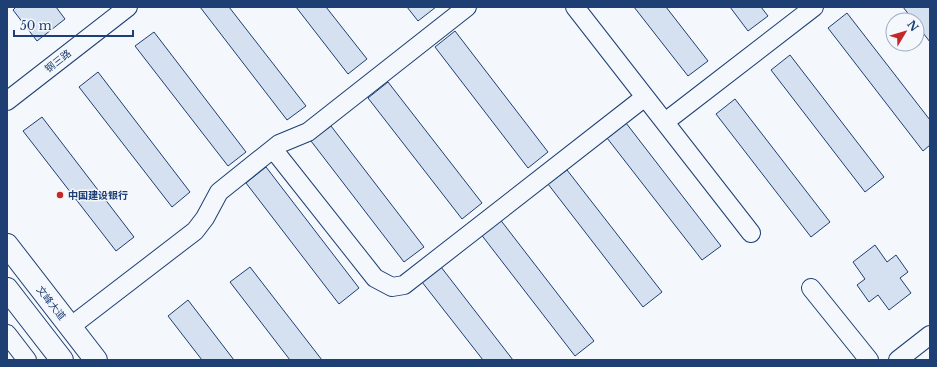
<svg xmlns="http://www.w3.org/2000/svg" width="937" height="367" font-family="'Libre Baskerville','Noto Sans SC',serif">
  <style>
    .building { fill: #d5e0f0; stroke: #1d3f73 }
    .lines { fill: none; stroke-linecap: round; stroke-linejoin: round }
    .minor-casing { stroke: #1d3f73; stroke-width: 20 }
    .major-casing { stroke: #1d3f73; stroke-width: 24 }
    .minor { stroke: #f4f7fb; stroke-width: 18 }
    .major { stroke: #f4f7fb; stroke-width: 22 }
    .poi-dot { fill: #c62828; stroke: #f4f7fb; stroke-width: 1.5 }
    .labels { text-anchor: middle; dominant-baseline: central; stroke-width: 3; stroke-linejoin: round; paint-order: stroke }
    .street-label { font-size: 10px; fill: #1d3f73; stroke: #f4f7fb }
    .poi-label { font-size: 10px; font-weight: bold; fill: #1d3f73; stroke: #f4f7fb; text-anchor: start }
  </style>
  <rect width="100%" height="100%" fill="#f4f7fb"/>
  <!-- building -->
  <path class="building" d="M16 7H56L65 19 37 41 13 10Z
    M200 7H229L306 106 287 120Z
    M296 7H326L367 59 348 74Z
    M407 7H436L418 21Z
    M634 7H666L708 61 688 76Z
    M730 7H761L768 16 748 31Z
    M903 7H930V42L917 25V20H913Z
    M847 13 930 120V145L923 151 828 28Z
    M455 31 548 152 528 168 435 47Z
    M154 32 246 152 228 166 135 46Z
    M790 55 884 177 865 192 771 70Z
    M98 72 190 192 172 207 79 87Z
    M388 82 482 203 462 219 368 98Z
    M735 99 830 222 811 237 716 114Z
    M42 117 134 237 116 251 23 131Z
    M626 123 721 246 702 260 607 138Z
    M331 126 424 247 404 262 311 141Z
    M266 167 359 288 339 304 246 183Z
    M567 170 662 292 643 307 548 184Z
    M499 218 594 341 575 356 480 233Z
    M875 245 887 262 896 255 908 272 900 278 911 293 889 310 878 295 869 302 857 285 865 279 853 262Z
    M250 267 322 360H290L230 282Z
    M441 267 513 360H483L422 282Z
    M188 300 234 360H202L168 316Z"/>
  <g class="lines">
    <!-- minor casing -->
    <g class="minor-casing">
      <path id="minor" d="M575 7 751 233
        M7 101 128 7
        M665 122 814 7
        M273 149 375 278 392 287 404 285 645 97
        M811 288 869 360
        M70 327 195 231 205 218 219 192 279 144 308 132 467 7
        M7 334 27 360
        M898 360 930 335"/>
    </g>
    <!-- major casing -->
    <g class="major-casing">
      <path id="major" d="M7 245 96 360
        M7 289 62 360"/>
    </g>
    <!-- minor -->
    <use href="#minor" class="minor"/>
    <!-- major -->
    <use href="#major" class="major"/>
  </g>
  <!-- markers -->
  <circle class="poi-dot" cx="60" cy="195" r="4"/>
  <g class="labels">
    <!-- street labels -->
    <g class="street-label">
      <text transform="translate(58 61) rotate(-38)">钢三路</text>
      <text transform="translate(51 303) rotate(52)">文峰大道</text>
    </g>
    <!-- poi labels -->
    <g class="poi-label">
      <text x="68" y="195">中国建设银行</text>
    </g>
  </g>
  <!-- border -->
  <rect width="937" height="367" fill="none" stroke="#1d3f73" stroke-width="16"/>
  <!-- north arrow -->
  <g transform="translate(905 32) rotate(52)"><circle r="19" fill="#f4f7fb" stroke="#9eadc5"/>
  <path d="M0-3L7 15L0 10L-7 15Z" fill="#c62828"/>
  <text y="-6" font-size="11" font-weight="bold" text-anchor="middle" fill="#1d3f73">N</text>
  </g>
  <!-- scale -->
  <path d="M14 30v6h119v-6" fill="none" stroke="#1d3f73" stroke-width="2"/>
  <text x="20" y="30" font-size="12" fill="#1d3f73" stroke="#f4f7fb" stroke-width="3" paint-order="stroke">50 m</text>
</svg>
